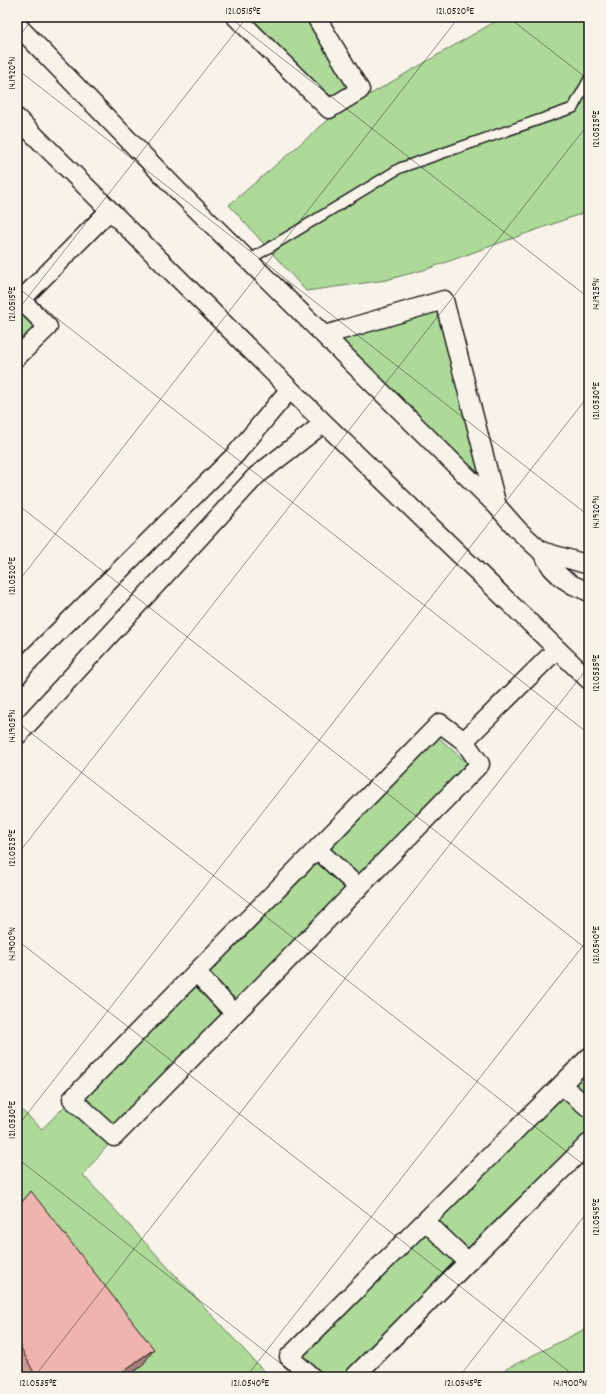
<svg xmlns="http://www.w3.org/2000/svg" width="606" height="1394" font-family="Dekko,sans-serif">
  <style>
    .green { fill: #adda99; stroke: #647b5a }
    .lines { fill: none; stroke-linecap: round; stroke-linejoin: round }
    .service-casing { stroke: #1c1c1c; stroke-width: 12 }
    .minor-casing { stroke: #1c1c1c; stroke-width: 21 }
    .service { stroke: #f7f3e8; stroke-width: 9 }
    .minor { stroke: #f7f3e8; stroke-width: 18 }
    .wall { fill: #ce9b95; stroke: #1c1c1c }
    .shaded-wall { fill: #a77e79; stroke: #1c1c1c }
    .building { fill: #efb4ad; stroke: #1c1c1c }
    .ticks { fill: none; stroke: #1c1c1c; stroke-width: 1; stroke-opacity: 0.45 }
    .neatline { fill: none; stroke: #1c1c1c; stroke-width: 1.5 }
    .ticks-label { font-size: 10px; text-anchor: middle; fill: #1c1c1c }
  </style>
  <rect width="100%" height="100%" fill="#f7f3e8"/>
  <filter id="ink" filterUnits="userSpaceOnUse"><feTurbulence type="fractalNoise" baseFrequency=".025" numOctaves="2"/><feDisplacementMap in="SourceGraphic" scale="8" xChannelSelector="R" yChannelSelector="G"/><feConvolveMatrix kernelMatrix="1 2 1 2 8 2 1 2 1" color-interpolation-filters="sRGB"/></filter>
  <g filter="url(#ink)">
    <!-- green -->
    <path class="green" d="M243 17H310L355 88 330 104Z
      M503 17H589V211L427 269 386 280 306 291 229 205 333 116Z
      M17 305 40 327 17 351Z
      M436 309 485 483 339 339Z
      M436 735 468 764 360 881 323 849Z
      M316 860 349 889 236 1006 202 972Z
      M195 981 226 1014 114 1129 79 1097Z
      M589 1065V1100L569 1084Z
      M560 1096 589 1120V1133L468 1253 432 1222Z
      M70 1101 112 1140 83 1175 269 1377H17V1106L42 1129Z
      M424 1230 457 1262 345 1377H320L296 1357Z
      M589 1327V1377H498L504 1370Z"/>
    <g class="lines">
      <!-- service casing -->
      <g class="service-casing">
        <path id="service" d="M249 260 400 168 573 108 589 79"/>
      </g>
      <!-- minor casing -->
      <g class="minor-casing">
        <path id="minor" d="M236 17 329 109 360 90 316 17
          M17 25 177 190 497 506 518 530 541 551 552 568 562 578 573 585 589 592
          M17 118 324 423 589 680
          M17 296 48 327 17 357
          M21 300 109 211
          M325 335 444 300 497 506
          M541 551 589 565
          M17 676 25 665 235 455 290 389
          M440 723 464 741 480 764 114 1137 72 1099Z
          M17 736 256 476 324 423
          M464 741 557 649
          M317 849 359 888
          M196 972 235 1014
          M561 1085 589 1108
          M425 1221 468 1262
          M312 1377 289 1357 589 1057
          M354 1377 468 1262 589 1143"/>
      </g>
      <!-- service -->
      <use href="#service" class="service"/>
      <!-- minor -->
      <use href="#minor" class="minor"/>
    </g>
    <!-- wall -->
    <path class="wall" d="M17 1208 142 1366 127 1377H17Z"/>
    <!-- shaded-wall -->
    <path class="shaded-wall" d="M154 1349 142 1366 127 1377H115Z"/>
    <!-- building -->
    <path class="building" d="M31 1191 154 1349 115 1377H36L17 1340V1208Z"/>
  </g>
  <!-- ticks -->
  <path class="ticks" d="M229 17 589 298M508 17 589 80M17 39 34 17M17 69 589 516M17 287 589 734M17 311 247 17M17 504 589 951M17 583 459 17M17 722 589 1169M17 855 589 123M17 940 576 1377M17 1127 589 395M17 1158 298 1377M17 1375 19 1377M34 1377 589 666M246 1377 589 938M459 1377 589 1210"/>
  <!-- margin -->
  <rect width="606" height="1394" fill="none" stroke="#f7f3e8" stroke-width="44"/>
  <rect x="22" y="22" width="562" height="1350" class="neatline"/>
  <g class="ticks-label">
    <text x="243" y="14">121.0515°E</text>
    <text x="455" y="14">121.0520°E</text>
    <text transform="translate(11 73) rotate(-90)" y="4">14.1920°N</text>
    <text transform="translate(595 129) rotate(-90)" y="4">121.0525°E</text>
    <text transform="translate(595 294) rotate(-90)" y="4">14.1925°N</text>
    <text transform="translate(11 304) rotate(-90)" y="4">121.0515°E</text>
    <text transform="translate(595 401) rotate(-90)" y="4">121.0530°E</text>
    <text transform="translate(595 512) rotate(-90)" y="4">14.1920°N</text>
    <text transform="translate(11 576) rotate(-90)" y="4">121.0520°E</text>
    <text transform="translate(595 673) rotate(-90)" y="4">121.0535°E</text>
    <text transform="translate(11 726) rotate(-90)" y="4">14.1905°N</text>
    <text transform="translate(11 848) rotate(-90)" y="4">121.0525°E</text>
    <text transform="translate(11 944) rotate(-90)" y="4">14.1900°N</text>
    <text transform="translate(595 945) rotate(-90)" y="4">121.0540°E</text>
    <text transform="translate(11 1120) rotate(-90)" y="4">121.0530°E</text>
    <text transform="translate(595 1217) rotate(-90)" y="4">121.0545°E</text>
    <text x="38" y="1386">121.0535°E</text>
    <text x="250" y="1386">121.0540°E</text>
    <text x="463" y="1386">121.0545°E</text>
    <text x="570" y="1386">14.1900°N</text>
  </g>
</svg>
